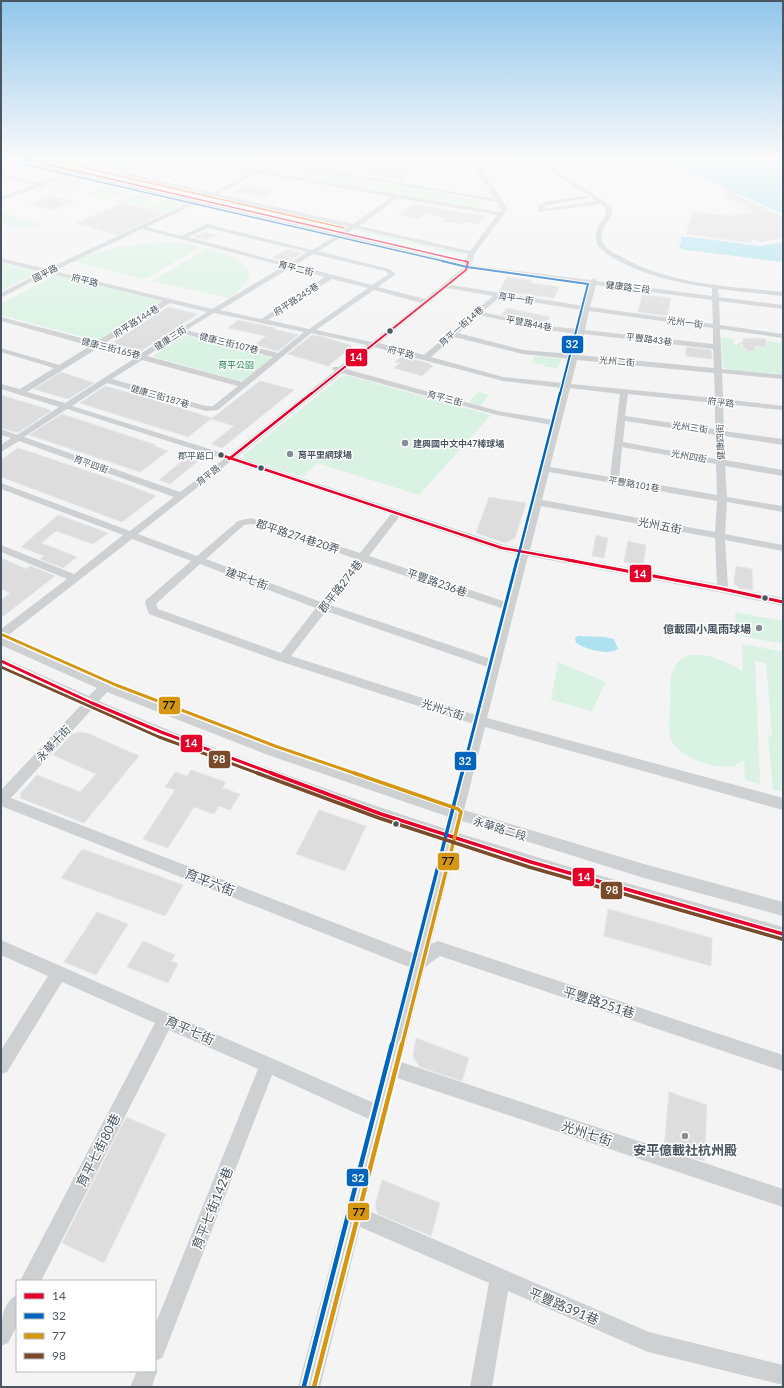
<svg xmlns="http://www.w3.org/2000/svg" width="784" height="1388" font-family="Lato,'Noto Sans TC',sans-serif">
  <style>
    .green { fill: #d9f2e3 }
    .water { fill: #aee2f0 }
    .building { fill: #ddddde; stroke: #e5e6e7 }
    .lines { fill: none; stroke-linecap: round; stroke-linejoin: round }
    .minor { fill: #ced0d2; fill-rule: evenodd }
    .bus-1-far4-casing { stroke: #fff; stroke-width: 3 }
    .bus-1-far3-casing { stroke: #fff; stroke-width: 4 }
    .bus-1-far2-casing { stroke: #fff; stroke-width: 5 }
    .bus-1-far1-casing { stroke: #fff; stroke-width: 6 }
    .bus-1-casing { stroke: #fff; stroke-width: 6 }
    .bus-2-far5-casing { stroke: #fff; stroke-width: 3 }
    .bus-2-far4-casing { stroke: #fff; stroke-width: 4 }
    .bus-2-far3-casing { stroke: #fff; stroke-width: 5 }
    .bus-2-far2-casing { stroke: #fff; stroke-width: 6 }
    .bus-2-far1-casing { stroke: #fff; stroke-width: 6 }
    .bus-2-casing { stroke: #fff; stroke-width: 8 }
    .bus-3-far2-casing { stroke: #fff; stroke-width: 6 }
    .bus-3-far1-casing { stroke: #fff; stroke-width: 6 }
    .bus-3-casing { stroke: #fff; stroke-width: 8 }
    .bus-4-far1-casing { stroke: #fff; stroke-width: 6 }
    .bus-4-casing { stroke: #fff; stroke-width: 6 }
    .bus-5-casing { stroke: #fff; stroke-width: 3 }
    .bus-1-far4 { stroke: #e4002b; stroke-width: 1.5 }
    .bus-1-far3 { stroke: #e4002b; stroke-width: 2 }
    .bus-1-far2 { stroke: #e4002b; stroke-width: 2.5 }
    .bus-1-far1 { stroke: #e4002b; stroke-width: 3 }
    .bus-1 { stroke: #e4002b; stroke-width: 3.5 }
    .bus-2-far5 { stroke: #0065bd; stroke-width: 1.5 }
    .bus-2-far4 { stroke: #0065bd; stroke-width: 2 }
    .bus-2-far3 { stroke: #0065bd; stroke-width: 2.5 }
    .bus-2-far2 { stroke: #0065bd; stroke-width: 3 }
    .bus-2-far1 { stroke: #0065bd; stroke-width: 3.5 }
    .bus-2 { stroke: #0065bd; stroke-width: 4.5 }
    .bus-3-far2 { stroke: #d49613; stroke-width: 3 }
    .bus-3-far1 { stroke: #d49613; stroke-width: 3.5 }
    .bus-3 { stroke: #d49613; stroke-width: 4.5 }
    .bus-4-far1 { stroke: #7a4b2a; stroke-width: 3 }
    .bus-4 { stroke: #7a4b2a; stroke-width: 3.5 }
    .bus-5 { stroke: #f26522; stroke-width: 1.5 }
    .bus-dot { fill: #4a5661; stroke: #fff; stroke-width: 1.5 }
    .poi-dot { fill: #868d94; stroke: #fff; stroke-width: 1.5 }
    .labels { text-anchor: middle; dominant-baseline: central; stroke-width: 3; stroke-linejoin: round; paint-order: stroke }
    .far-street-label { font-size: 9px; fill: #4a5661; stroke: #fff }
    .far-park-label { font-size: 9px; fill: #17864f; stroke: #fff }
    .far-poi-label { font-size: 9px; font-weight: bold; fill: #4a5661; stroke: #fff; text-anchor: start }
    .far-bus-label { font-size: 9px; fill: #4a5661; stroke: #fff; text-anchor: end }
    .street-label { font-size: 11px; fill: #4a5661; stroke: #fff }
    .poi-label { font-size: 11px; font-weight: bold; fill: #4a5661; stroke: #fff; text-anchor: end }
    .near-street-label { font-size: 13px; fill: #4a5661; stroke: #fff }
    .near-poi-label { font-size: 13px; font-weight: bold; fill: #4a5661; stroke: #fff }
    .line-badge { stroke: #fff; stroke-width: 1.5 }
    .badge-label { font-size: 11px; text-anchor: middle; font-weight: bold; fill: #fff }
    .pale-badge-label { font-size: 11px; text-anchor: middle; font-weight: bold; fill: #111 }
  </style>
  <rect width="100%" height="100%" fill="#f4f4f4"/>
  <!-- green -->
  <path class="green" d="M194 158H232L251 162 241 167Z
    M303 170 486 202 479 208 294 176Z
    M119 175H122L201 194 198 195 116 176Z
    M65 177 86 182 72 190 47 184Z
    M106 186 127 192 109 199 85 194Z
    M141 194 156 197 141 206 123 202Z
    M218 198 347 226 344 228 215 199Z
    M166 200 184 205 166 213 144 208Z
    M1 213 41 224 25 230 1 223Z
    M356 228 462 252 463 254 459 255 353 230Z
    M157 243H183L201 247 145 279 74 262C101 248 128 245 157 243Z
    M207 248C224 253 243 257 250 276 245 286 238 292 229 298L152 281Z
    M1 263 39 272 1 291Z
    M55 275 166 302 102 342 1 315V304Z
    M183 336H189L270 357 271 359 246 380 240 381 154 357V355Z
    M721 337 734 339V344L741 345V348H744L745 350 756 351V347L766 348 767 341 781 343V337H783V375L728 370 723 367Z
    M534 356 561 359 558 368 544 367 545 364 532 363Z
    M349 376 491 415 419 495 317 463 303 477 245 459 243 455 341 377Z
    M478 392 489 395 480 406 469 402Z
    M735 612 783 621V644L736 635Z
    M742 644 783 652V791L773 790 768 735 772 736 766 663 755 661 760 784 745 780 744 760C740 762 737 765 733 766 716 770 682 758 673 743 666 732 670 716 670 704 671 693 669 680 673 670 685 641 725 660 743 671Z
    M558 662 606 682 592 711 551 700Z"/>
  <!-- water -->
  <path class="water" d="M81 158H137L121 165Z
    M665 158H783V214L721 186Z
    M682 237H691L761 246 783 242V262L687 250 679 248Z
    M578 636 605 637 614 639 618 649C607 656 586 649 576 643L575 638Z"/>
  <!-- building -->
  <path class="building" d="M380 167 414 172 402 181 368 175Z
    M245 185 259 187 274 190 263 197 234 192Z
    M726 190 783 217V238L760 242 753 239 752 243 686 234 693 212 729 216 755 212 723 196Z
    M52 196 74 201 52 210 30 204Z
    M123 203 164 213 118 235 76 223Z
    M414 204 440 209 487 216 478 224 463 222 460 224 442 221 446 218 425 214 419 219 398 215Z
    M204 232 216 235 206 240 194 237Z
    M287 249 302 253 288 262 272 258Z
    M507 277 532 280 531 283 559 287 554 298 499 291Z
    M642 295 671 298 667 316 638 312Z
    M168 307 198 314 141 351 112 343Z
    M507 308 550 317 545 324 501 315Z
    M238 320 276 328 274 329 298 335 278 351 255 345 266 336 228 328Z
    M312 335 320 336 353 346 328 366 288 354Z
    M756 338 766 339V347L755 346V351L746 350V348H743V344H738L743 342V339Z
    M686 347 711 350 712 359 686 356Z
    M402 356 431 364 430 365 433 366 422 376 394 368 400 363 395 362Z
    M61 372 94 383 68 399 34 389Z
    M260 381 294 390 222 448 211 444 234 426 211 419Z
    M105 386 144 397 212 418 188 437 80 403Z
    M1 395 50 410 51 411 19 432H14L1 428Z
    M62 414 156 445 154 446 168 451 140 472 29 435Z
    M18 448 117 481 156 496 122 522 1 477V460Z
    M187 457 198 461 170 484 159 480Z
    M489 497 526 503 515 538 505 543 476 533Z
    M58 515 108 533 93 544 56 531 41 543 77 557 63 568 40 559 44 556 21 547Z
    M596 535 608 538 604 558 592 556Z
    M628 541 646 545 643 566 624 562Z
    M1 558 26 569 31 566 55 576 1 618V600L10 593 1 589Z
    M736 566 752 569 753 590 739 588 734 583Z
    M78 732 87 733 139 756 84 823 20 798 22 795 20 794 37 775 80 792 96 774 53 755 71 735Z
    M191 770 226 782 222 788 240 794 230 810 219 806 214 814 194 807 168 848 143 839 175 790 165 787 175 772 187 776Z
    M319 810 366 826 345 871 296 854Z
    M82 849 136 868 183 885 165 916 61 878Z
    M608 909 712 938 711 966 604 936Z
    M97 912 128 924 96 975 64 962Z
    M143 941 175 955 171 961 178 964 168 983 127 967Z
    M416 1038 469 1058 462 1081 420 1067 413 1057Z
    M669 1092 707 1105 704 1161 664 1148Z
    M126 1117 166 1134 104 1263 62 1243Z
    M382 1180 440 1203 431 1236 378 1214 375 1206Z"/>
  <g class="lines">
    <!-- minor -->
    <path class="minor" d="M3 158H12L338 234 349 227 212 197 115 173 146 158H153L123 172 213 193 252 172 177 158H189L257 170 270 163 246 158 274 161 280 158H286L280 162 495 199 475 168 470 164 451 158C461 158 471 159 479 166L503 201 507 210 475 253 471 265 591 280 594 278 597 281 712 296V288C678 283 645 276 615 259 608 255 600 250 597 243 593 232 600 223 606 215L605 208 601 204 538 212 539 205 545 202 586 196 589 198 546 205 543 209 597 201 530 158H536L604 201 611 208 612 215C606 223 599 233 603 243 606 249 614 253 620 256 669 285 728 286 783 292V296L718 289 719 297 783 305V309L719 301 720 325 783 334V338L720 329 722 369 783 375V379L722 373 723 399 783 406V410L723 404 724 431 783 439V445L724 436 725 460 783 470V476L725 466 727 497 783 506V512L727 502 725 534 783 545V551L725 540 728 587 783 598V606L723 593 528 556 487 718 783 798V810L485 727 464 810 644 864 783 902V916L644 878 462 821 458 833 573 868 783 927V941L573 881 456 845 431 944 438 941 783 1055V1071L440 956 425 967 401 1062 783 1189V1207L397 1078 364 1209 649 1332 783 1365V1385L648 1352 508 1291 492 1387H470L489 1283 360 1227 320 1387H298L369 1119 272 1075 165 1351 162 1358 155 1361V1325L258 1069 169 1030 41 1281H20L155 1023 62 982 7 1072 1 1074V1050L48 976 1 955V940L374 1103 409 967 1 806V790L82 704 1 666V657L89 696 97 688 1 645V629L67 579 1 552V545L74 574 123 535 1 489V483L130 531 174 497 19 441 1 452V445L11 438 1 435V429L17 435 59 407 1 389V384L20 389 54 368 1 352V348L59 365 90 346 1 321V317L96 342 163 301 48 273 1 298V293L42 272 1 262V258L47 269 189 203 71 175 1 201V197L33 185 1 177V173L38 183 65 174ZM276 164 498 202 501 210 500 212 263 171ZM258 173 392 197 353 224 218 194ZM398 198 497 215 470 251 359 226ZM195 204 334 237 312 250 207 224 181 236 147 227ZM208 228 307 252 288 264 188 237ZM355 228 468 254 465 264 344 235ZM142 229 284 266 212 309 54 271ZM340 238 464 267 425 299 378 287 396 274 389 269 318 251ZM313 254 385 271 389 274 372 285 295 265ZM290 268 325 277 261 319 220 310ZM470 268 590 284 584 306 451 285 468 271ZM332 279 368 288 309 329 268 320ZM596 285 712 300 713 324 590 307ZM447 288 493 296 424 355 379 343ZM374 290 421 303 372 342 316 330ZM500 297 583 310 578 329 547 326 482 312ZM170 303 207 312 140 354 103 344ZM589 311 713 328V344L585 330ZM214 313 304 332 278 353 186 330ZM479 315 547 330 577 334 571 354 523 350 458 333ZM181 333 273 357 242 382 147 356ZM311 333 367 345 339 367H333L332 369 335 371 229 455 72 406 107 383 206 411 218 410ZM584 334 713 349 714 368 578 355ZM454 337 523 354 570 359 564 383 503 377 431 357ZM374 347 503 381 562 388 554 420 498 411 346 369ZM98 348 135 358 65 403 27 392ZM142 360 238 386 213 406H206L112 379ZM577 360 714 373 715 398 571 384ZM342 373 497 415 552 425 520 548 504 545 237 457ZM570 388 620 394 610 477 550 467ZM628 394 715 403V429L625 416ZM67 409 218 457 224 459 180 492 24 437ZM625 421 716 435V459L623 442ZM622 447 716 464 717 495 619 478ZM231 461 391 514 360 553 251 518 238 521 197 556 138 534ZM549 472 717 501 715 532 542 500ZM541 506 715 538 717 584 530 550ZM399 517 498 550 518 554 506 602 369 556ZM251 524 258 525 356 559 321 602 206 559 244 525ZM132 539 191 561 146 600 145 603 149 614 279 661 474 724 452 806 278 747 118 687 6 637ZM364 562 504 609 491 659 330 605ZM200 564 316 608 281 653 158 609 156 604ZM326 611 488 667 476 715 291 656ZM107 692 268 755 449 817 446 829C329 791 212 750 99 701ZM93 708C206 759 325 801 443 841L413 953 11 798Z
      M17 1295V1326L8 1343 1 1346C1 1328 0 1303 17 1295Z
      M155 1365 157 1371 152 1387H130L137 1371H155Z"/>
    <!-- bus-1-far4 casing -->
    <g class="bus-1-far4-casing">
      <path id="bus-1-far4" d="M20 158 468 262"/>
    </g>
    <!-- bus-1-far3 casing -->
    <g class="bus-1-far3-casing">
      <path id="bus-1-far3" d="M311 394 466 270 468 262 465 261"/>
    </g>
    <!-- bus-1-far2 casing -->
    <g class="bus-1-far2-casing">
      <path id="bus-1-far2" d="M221 455 502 548 574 561
        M229 459 312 393"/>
    </g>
    <!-- bus-1-far1 casing -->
    <g class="bus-1-far1-casing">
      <path id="bus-1-far1" d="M568 560 723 589 783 602
        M1 661 92 703 161 732 274 774"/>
    </g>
    <!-- bus-1 casing -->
    <g class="bus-1-casing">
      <path id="bus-1" d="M271 773 381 814 531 862 783 934"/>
    </g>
    <!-- bus-2-far5 casing -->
    <g class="bus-2-far5-casing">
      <path id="bus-2-far5" d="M18 163 447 262"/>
    </g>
    <!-- bus-2-far4 casing -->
    <g class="bus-2-far4-casing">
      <path id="bus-2-far4" d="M442 261 467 267 588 284 560 394"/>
    </g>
    <!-- bus-2-far3 casing -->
    <g class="bus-2-far3-casing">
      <path id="bus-2-far3" d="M517 561 560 393"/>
    </g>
    <!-- bus-2-far2 casing -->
    <g class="bus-2-far2-casing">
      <path id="bus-2-far2" d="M462 774 517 560"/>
    </g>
    <!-- bus-2-far1 casing -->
    <g class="bus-2-far1-casing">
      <path id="bus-2-far1" d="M392 1045 462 773"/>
    </g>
    <!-- bus-2 casing -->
    <g class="bus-2-casing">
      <path id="bus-2" d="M304 1386 392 1044"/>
    </g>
    <!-- bus-3-far2 casing -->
    <g class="bus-3-far2-casing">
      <path id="bus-3-far2" d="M3 635 116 685 275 746 357 774"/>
    </g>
    <!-- bus-3-far1 casing -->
    <g class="bus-3-far1-casing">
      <path id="bus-3-far1" d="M354 773 458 809 461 812 402 1045"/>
    </g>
    <!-- bus-3 casing -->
    <g class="bus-3-casing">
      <path id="bus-3" d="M314 1387 402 1044"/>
    </g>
    <!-- bus-4-far1 casing -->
    <g class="bus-4-far1-casing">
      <path id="bus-4-far1" d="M1 667 159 737 260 774"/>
    </g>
    <!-- bus-4 casing -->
    <g class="bus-4-casing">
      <path id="bus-4" d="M257 773 379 818 529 867 782 939"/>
    </g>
    <!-- bus-5 casing -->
    <g class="bus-5-casing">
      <path id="bus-5" d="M42 158 344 228"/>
    </g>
    <!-- bus-1-far4 -->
    <use href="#bus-1-far4" class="bus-1-far4"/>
    <!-- bus-1-far3 -->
    <use href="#bus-1-far3" class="bus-1-far3"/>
    <!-- bus-1-far2 -->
    <use href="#bus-1-far2" class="bus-1-far2"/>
    <!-- bus-1-far1 -->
    <use href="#bus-1-far1" class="bus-1-far1"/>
    <!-- bus-1 -->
    <use href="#bus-1" class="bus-1"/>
    <!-- bus-2-far5 -->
    <use href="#bus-2-far5" class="bus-2-far5"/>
    <!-- bus-2-far4 -->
    <use href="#bus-2-far4" class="bus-2-far4"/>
    <!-- bus-2-far3 -->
    <use href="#bus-2-far3" class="bus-2-far3"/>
    <!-- bus-2-far2 -->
    <use href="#bus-2-far2" class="bus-2-far2"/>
    <!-- bus-2-far1 -->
    <use href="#bus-2-far1" class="bus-2-far1"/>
    <!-- bus-2 -->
    <use href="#bus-2" class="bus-2"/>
    <!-- bus-3-far2 -->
    <use href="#bus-3-far2" class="bus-3-far2"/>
    <!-- bus-3-far1 -->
    <use href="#bus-3-far1" class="bus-3-far1"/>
    <!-- bus-3 -->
    <use href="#bus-3" class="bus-3"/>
    <!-- bus-4-far1 -->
    <use href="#bus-4-far1" class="bus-4-far1"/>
    <!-- bus-4 -->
    <use href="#bus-4" class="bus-4"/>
    <!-- bus-5 -->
    <use href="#bus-5" class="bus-5"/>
  </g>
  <!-- sky -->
  <linearGradient id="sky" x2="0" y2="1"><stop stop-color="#91c6eb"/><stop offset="0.45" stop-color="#fafafa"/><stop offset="1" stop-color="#fafafa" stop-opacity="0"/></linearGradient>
  <rect width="784" height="353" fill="url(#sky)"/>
  <!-- markers -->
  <g class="bus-dot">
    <circle cx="390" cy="331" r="3.5"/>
    <circle cx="221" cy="455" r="3.5"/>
    <circle cx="261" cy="468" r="3.5"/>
    <circle cx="765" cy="598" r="3.5"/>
    <circle cx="396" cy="824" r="3.5"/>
  </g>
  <g class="poi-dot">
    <circle cx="405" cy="443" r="4"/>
    <circle cx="290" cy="454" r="4"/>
    <circle cx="759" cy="628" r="4"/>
    <circle cx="685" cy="1136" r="4"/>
  </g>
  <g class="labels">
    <!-- far-street labels -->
    <g class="far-street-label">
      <text transform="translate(296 268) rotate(14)">育平二街</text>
      <text transform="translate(45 273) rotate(-27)">國平路</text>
      <text transform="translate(85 280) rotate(14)">府平路</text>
      <text transform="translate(628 287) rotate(7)">健康路三段</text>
      <text transform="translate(516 298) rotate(9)">育平一街</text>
      <text transform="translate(296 299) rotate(-33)">府平路245巷</text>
      <text transform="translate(136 321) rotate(-32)">府平路144巷</text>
      <text transform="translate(685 322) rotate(8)">光州一街</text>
      <text transform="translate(529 323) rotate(11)">平豐路44巷</text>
      <text transform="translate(461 326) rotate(-41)">育平一街14巷</text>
      <text transform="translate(170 338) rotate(-33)">健康三街</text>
      <text transform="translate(649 339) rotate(7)">平豐路43巷</text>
      <text transform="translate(229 343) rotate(14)">健康三街107巷</text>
      <text transform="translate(111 348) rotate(14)">健康三街165巷</text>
      <text transform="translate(401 352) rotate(15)">府平路</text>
      <text transform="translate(617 361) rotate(5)">光州二街</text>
      <text transform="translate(160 396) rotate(16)">健康三街187巷</text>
      <text transform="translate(445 398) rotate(15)">育平三街</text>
      <text transform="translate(721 402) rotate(6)">府平路</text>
      <text transform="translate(690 427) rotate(8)">光州三街</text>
      <text transform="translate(720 442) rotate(-92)">健康四街</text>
      <text transform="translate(689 456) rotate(10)">光州四街</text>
      <text transform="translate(91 464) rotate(20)">育平四街</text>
      <text transform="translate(208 475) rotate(-38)">育平路</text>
      <text transform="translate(634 484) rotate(10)">平豐路101巷</text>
    </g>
    <!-- far-park labels -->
    <g class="far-park-label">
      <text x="236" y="364">育平公園</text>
    </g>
    <!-- far-poi labels -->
    <g class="far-poi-label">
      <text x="413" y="443">建興國中文中47棒球場</text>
      <text x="298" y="454">育平里網球場</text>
    </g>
    <!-- far-bus labels -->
    <g class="far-bus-label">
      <text x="214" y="455">郡平路口</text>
    </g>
    <!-- street labels -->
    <g class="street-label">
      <text transform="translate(660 525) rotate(11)">光州五街</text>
      <text transform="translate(298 536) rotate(18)">郡平路274巷20弄</text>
      <text transform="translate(247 578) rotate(20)">建平七街</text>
      <text transform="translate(437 582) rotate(19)">平豐路236巷</text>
      <text transform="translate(340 586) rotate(-52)">郡平路274巷</text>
      <text transform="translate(443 709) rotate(18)">光州六街</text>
      <text transform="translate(53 743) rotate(-47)">永華十街</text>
      <text transform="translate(500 828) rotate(17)">永華路二段</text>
    </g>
    <!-- poi labels -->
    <g class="poi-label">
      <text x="751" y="628">億載國小風雨球場</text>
    </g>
    <!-- near-street labels -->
    <g class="near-street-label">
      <text transform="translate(210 882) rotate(21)">育平六街</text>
      <text transform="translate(599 1002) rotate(18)">平豐路251巷</text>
      <text transform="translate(190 1030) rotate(24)">育平七街</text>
      <text transform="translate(587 1133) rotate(18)">光州七街</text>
      <text transform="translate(98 1150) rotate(-63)">育平七街80巷</text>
      <text transform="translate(212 1208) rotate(-68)">育平七街142巷</text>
      <text transform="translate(564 1306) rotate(23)">平豐路391巷</text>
    </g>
    <!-- near-poi labels -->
    <g class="near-poi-label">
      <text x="685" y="1150">安平億載社杭州殿</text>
    </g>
  </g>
  <g class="line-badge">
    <rect x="561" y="335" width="23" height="19" rx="4" fill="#0065bd"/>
    <rect x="345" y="348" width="23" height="19" rx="4" fill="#e4002b"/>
    <rect x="629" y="564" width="23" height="19" rx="4" fill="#e4002b"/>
    <rect x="158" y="696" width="23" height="19" rx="4" fill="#d49613"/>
    <rect x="180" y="734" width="23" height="19" rx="4" fill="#e4002b"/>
    <rect x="208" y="750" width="23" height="19" rx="4" fill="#7a4b2a"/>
    <rect x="454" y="751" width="23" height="20" rx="4" fill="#0065bd"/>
    <rect x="437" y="852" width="23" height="19" rx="4" fill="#d49613"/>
    <rect x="572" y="867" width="23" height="20" rx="4" fill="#e4002b"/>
    <rect x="600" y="881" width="23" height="19" rx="4" fill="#7a4b2a"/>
    <rect x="346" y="1168" width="23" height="19" rx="4" fill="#0065bd"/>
    <rect x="347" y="1202" width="23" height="19" rx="4" fill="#d49613"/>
  </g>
  <g class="badge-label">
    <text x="572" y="348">32</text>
    <text x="356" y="361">14</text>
    <text x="640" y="578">14</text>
    <text x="191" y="747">14</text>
    <text x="219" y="763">98</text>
    <text x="465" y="765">32</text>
    <text x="584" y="881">14</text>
    <text x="612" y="894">98</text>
    <text x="358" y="1182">32</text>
  </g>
  <g class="pale-badge-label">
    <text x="169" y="709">77</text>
    <text x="448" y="865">77</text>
    <text x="359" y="1216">77</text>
  </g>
  <!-- border -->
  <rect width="784" height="1388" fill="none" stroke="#4a5661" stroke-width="4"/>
  <!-- legend -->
  <rect x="16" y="1280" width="140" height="92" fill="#ffffff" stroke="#b7bbc0"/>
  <rect x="24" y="1293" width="20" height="6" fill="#e4002b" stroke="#b7bbc0"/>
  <text x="52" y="1300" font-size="12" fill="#4a5661">14</text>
  <rect x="24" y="1313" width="20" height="6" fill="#0065bd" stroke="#b7bbc0"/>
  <text x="52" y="1320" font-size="12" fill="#4a5661">32</text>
  <rect x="24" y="1333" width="20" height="6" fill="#d49613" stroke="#b7bbc0"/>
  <text x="52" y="1340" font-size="12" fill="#4a5661">77</text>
  <rect x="24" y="1353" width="20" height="6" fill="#7a4b2a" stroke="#b7bbc0"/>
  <text x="52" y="1360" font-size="12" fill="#4a5661">98</text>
</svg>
